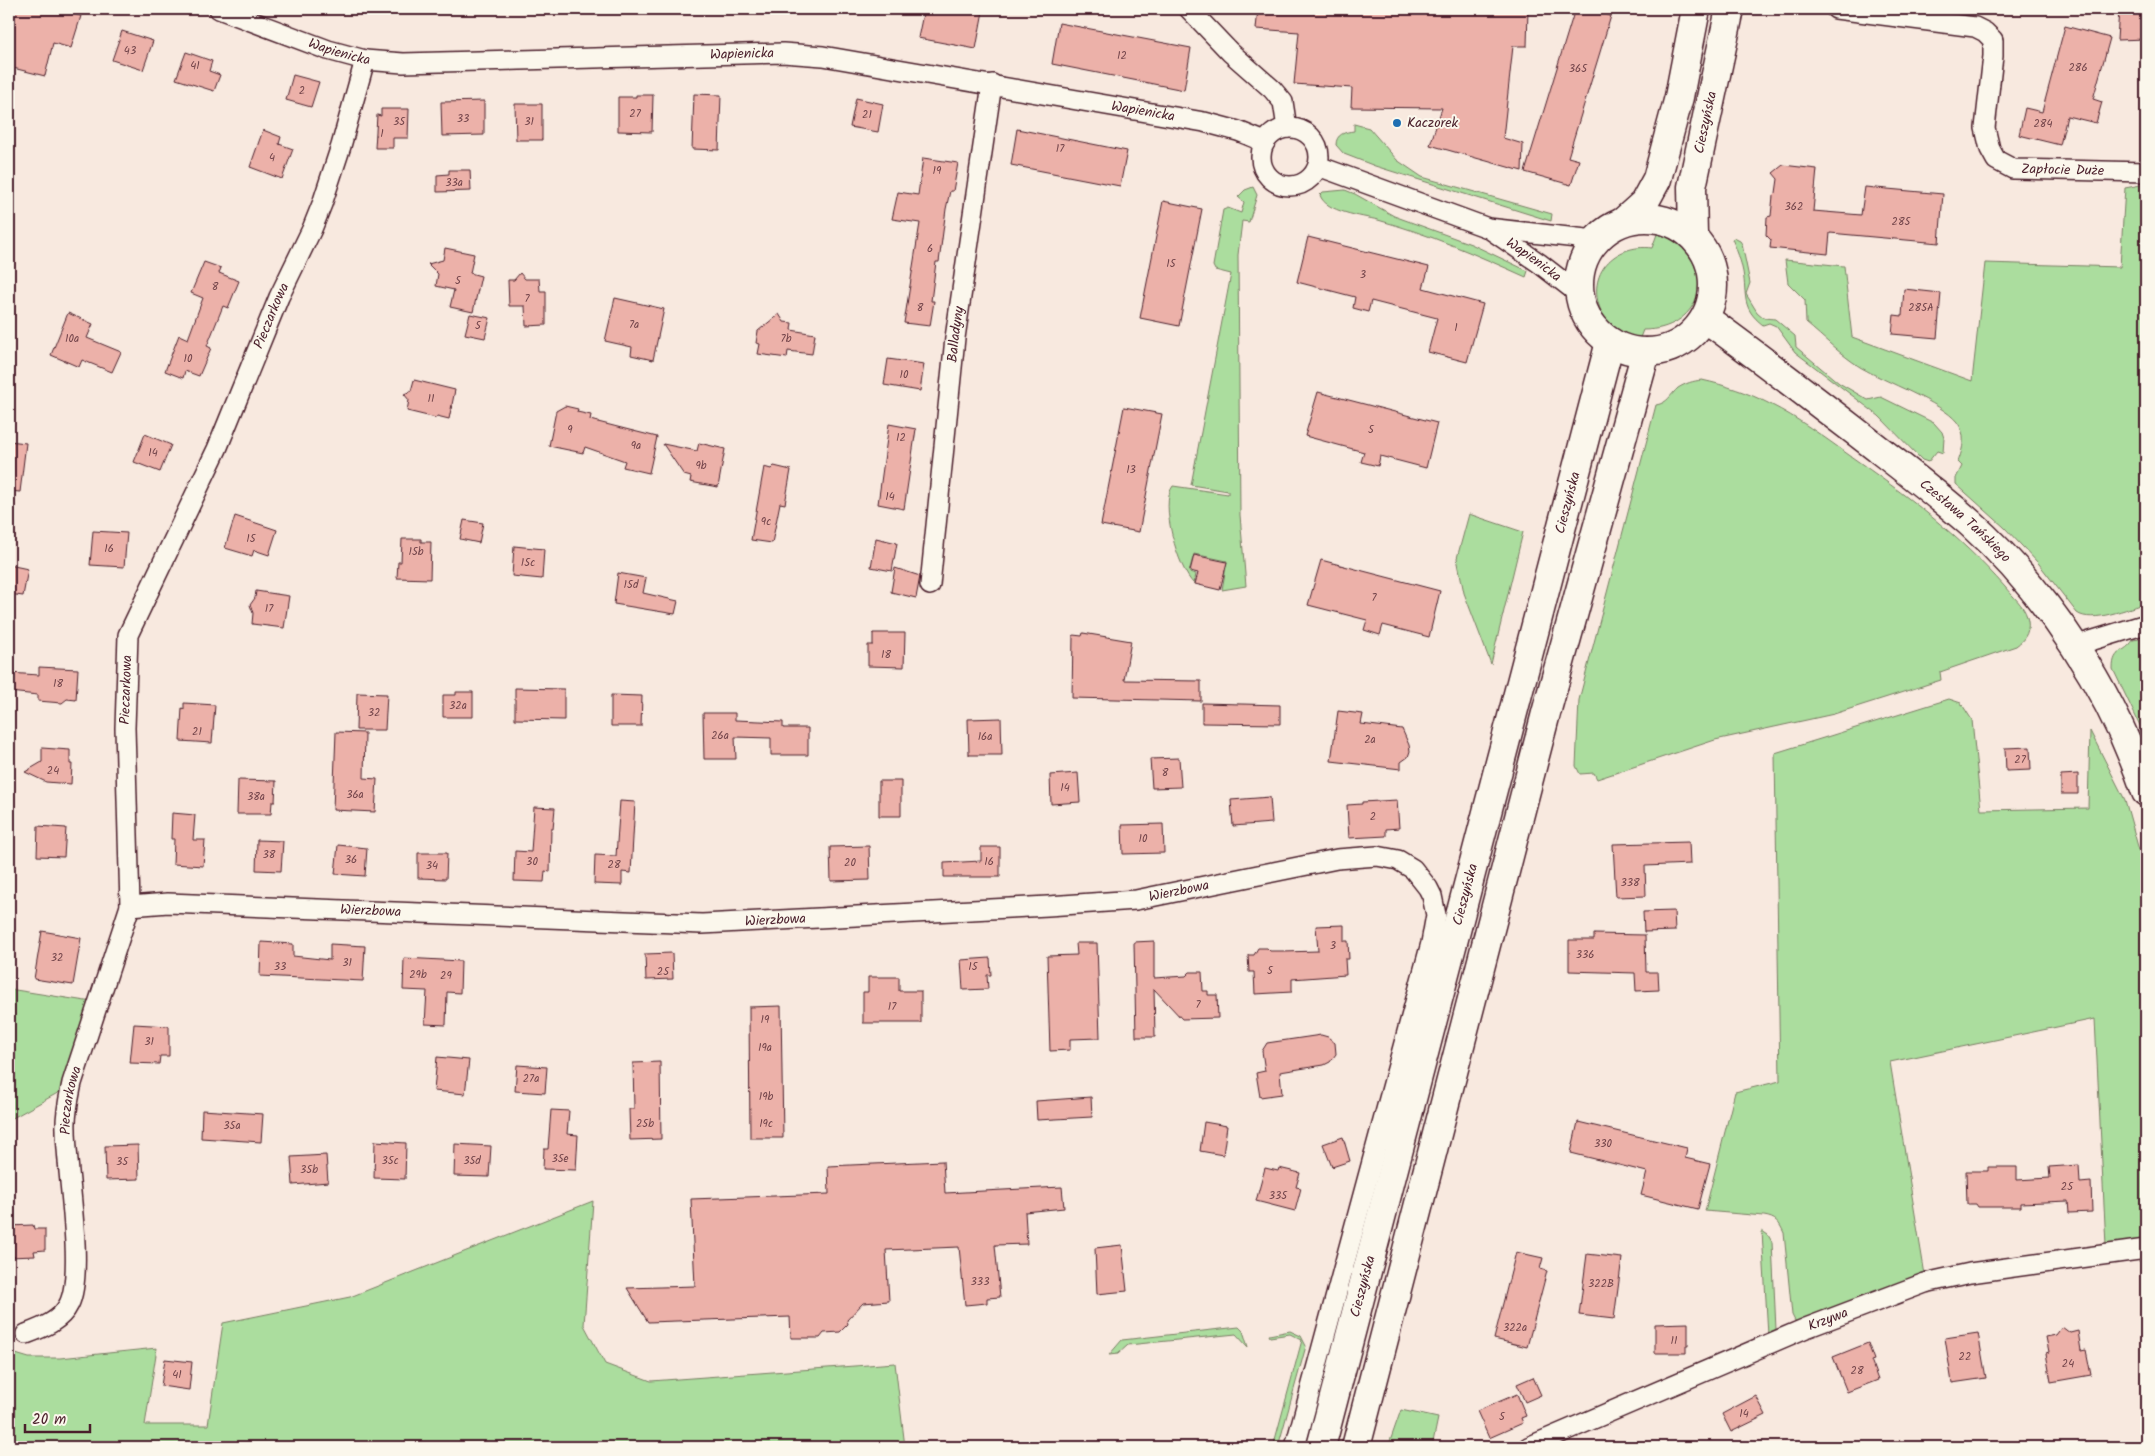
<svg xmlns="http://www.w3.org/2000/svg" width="2155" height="1456" font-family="Kalam,sans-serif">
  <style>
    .green { fill: #abdd9e; stroke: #7a7e64 }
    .building { fill: #ecb1a9; stroke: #4a1f2b }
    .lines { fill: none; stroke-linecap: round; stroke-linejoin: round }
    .street-casing { stroke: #4a1f2b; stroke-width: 22 }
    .secondary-casing { stroke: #4a1f2b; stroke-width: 31 }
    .street { stroke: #fbf7ec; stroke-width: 19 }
    .secondary { stroke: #fbf7ec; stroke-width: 28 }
    .poi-dot { fill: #1f6fb2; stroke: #fbf7ec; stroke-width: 2 }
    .labels { text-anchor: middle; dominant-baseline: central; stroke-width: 4; stroke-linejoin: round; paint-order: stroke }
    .number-label { font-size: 11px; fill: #72444a }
    .street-label { font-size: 14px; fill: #4a1f2b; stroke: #fbf7ec }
    .poi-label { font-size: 14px; fill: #4a1f2b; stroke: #fbf7ec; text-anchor: start }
  </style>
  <rect width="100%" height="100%" fill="#f8e9df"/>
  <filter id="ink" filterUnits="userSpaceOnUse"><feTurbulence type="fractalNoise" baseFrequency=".02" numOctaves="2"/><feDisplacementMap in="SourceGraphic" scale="10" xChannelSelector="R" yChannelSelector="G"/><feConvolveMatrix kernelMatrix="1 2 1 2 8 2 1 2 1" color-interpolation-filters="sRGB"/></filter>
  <g filter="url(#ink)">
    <!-- green -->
    <path class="green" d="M1354 124 1369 128 1397 160 1422 177 1552 214 1551 221 1375 166 1344 154 1336 145C1336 134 1345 132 1354 131Z
      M2146 184V603C2129 608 2092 624 2077 613L2039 564 2004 527 1956 484V478L1962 466 1958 462C1963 448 1967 435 1957 422 1941 402 1885 382 1860 367 1841 355 1824 338 1806 323L1805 300 1788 283 1785 260 1844 266 1852 337 1972 381 1985 263 2120 267 2125 188Z
      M1253 187 1257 195 1249 222 1242 221 1238 255 1240 515 1246 586 1222 590 1227 561 1194 554 1189 572 1196 574 1194 584C1178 569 1159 503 1173 486L1228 494V491L1191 485 1231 274 1215 270 1213 266 1223 210 1228 208 1241 213 1244 202 1238 197 1245 190Z
      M1345 190 1355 194 1394 216 1471 244 1528 271 1526 277C1477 255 1429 234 1378 220 1362 216 1325 212 1320 195L1323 192Z
      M1657 234C1663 236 1670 238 1675 242 1719 275 1698 330 1643 330L1638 343C1623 336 1608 326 1601 311 1585 274 1615 243 1652 248Z
      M1734 238 1740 241 1742 244 1750 283 1746 294 1757 312 1764 318 1775 319 1795 336 1796 347 1839 383 1868 400 1881 397 1934 423 1942 432 1944 438 1943 453 1937 451 1928 462 1922 460 1879 416 1795 352 1776 326 1769 323 1763 325C1741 308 1747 296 1743 272 1741 261 1737 250 1732 239Z
      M1702 380C1725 385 1749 393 1770 404 1798 418 1824 437 1849 455 1905 494 1959 535 2005 587 2012 596 2024 605 2027 617 2031 629 2026 639 2016 646L1940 672 1941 680 1834 714 1715 740 1597 779 1594 773 1580 774 1576 766 1579 700 1656 405C1668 403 1670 395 1678 388 1686 383 1693 381 1702 380Z
      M1469 514 1523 532 1491 664 1464 593 1457 558Z
      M2146 638V738L2113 669C2113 648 2125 654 2133 640Z
      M1949 699 1961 703 1972 720 1981 810 2088 808 2090 731 2125 800 2146 875V1240L2106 1246 2095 1019 1890 1062 1925 1275 1802 1322 1795 1321 1792 1315 1784 1233C1779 1222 1776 1218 1764 1216L1705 1211 1735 1092 1780 1081 1775 753Z
      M9 989 92 1002 63 1090 9 1120Z
      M593 1201 584 1325 605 1364 651 1381 895 1363 905 1447H9V1352L29 1358H60L157 1348 145 1425H208L223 1323 350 1297Z
      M1762 1231 1768 1235 1772 1242 1776 1330 1768 1335Z
      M1239 1327 1243 1331 1248 1347 1236 1334 1128 1345 1118 1354 1109 1355 1122 1340Z
      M1290 1331 1301 1336 1306 1346 1278 1447H1273L1302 1340 1290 1334 1270 1337 1269 1335Z
      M1401 1410 1438 1418 1432 1447H1388Z"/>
    <!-- building -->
    <path class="building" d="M9 9H57L81 16 71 48 53 43 45 76 9 67Z
      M924 9H974L983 11 976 49 918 38Z
      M1258 9H1528L1527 46H1513L1503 138 1523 144 1522 171 1430 145 1442 108 1351 107 1352 88 1294 84 1299 32 1256 29Z
      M1575 9H1588L1611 16 1568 157 1579 160 1571 185 1525 172Z
      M2119 9H2146V39L2117 40Z
      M1059 23 1191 48 1184 90 1052 64Z
      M2065 26 2110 38 2093 99 2102 102 2096 123 2067 116 2060 145 2019 135 2025 108 2042 112Z
      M122 31 153 41 143 70 112 60Z
      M186 52 212 61 209 71 220 75 214 91 176 79Z
      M293 75 319 82 311 107 286 100Z
      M694 94 721 95 719 150 692 149Z
      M636 95H653L652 132 618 131V97H636Z
      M856 98 883 104 878 132 850 127Z
      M484 101V135L442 136 441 102Z
      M515 104H542V140H516Z
      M381 109H409L408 138H393V148H375L377 115 381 116Z
      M1017 129 1127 151 1120 186 1011 165Z
      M263 130 281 137 279 144 293 149 282 179 250 167Z
      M923 158 958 163 953 191H950L946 209 939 262H936L931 301H934L930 326 904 323 920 223 892 219 898 192 918 195Z
      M1783 165 1817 169 1813 211 1861 215 1865 187 1943 194 1939 243 1830 233 1828 254 1770 248 1771 240 1766 235 1767 217 1771 216 1773 196 1776 193 1778 179 1773 173Z
      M449 170H470L471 191 437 192V175L449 174Z
      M1163 201 1202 209 1179 326 1140 318Z
      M1308 237 1429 267 1423 288 1483 304 1467 362 1428 352 1437 318 1371 301 1368 312 1353 308 1355 297 1297 282Z
      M445 248 474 254 470 273 481 276 473 312 450 307 454 290 436 286 438 274 428 264 443 260Z
      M204 262 221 268 219 273 239 281 228 308 223 306 207 346 211 348 199 376 185 371 183 378 165 371 179 335 188 339 203 298 191 293Z
      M520 273 525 279H539L540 291H546V325L526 326 525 306H509L508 280H514Z
      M1904 289 1941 293 1937 338 1892 334 1894 315 1902 316Z
      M615 298 664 309 653 360 631 355 632 347 605 341Z
      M68 313 93 324 87 338 121 352 112 372 82 360 79 367 51 355Z
      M470 314 490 318 485 338 465 334Z
      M779 314 784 322 792 323 791 330 815 334 812 354 788 351 787 358 758 354 760 344 756 343 758 331Z
      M888 359 924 364 920 391 884 385Z
      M414 380 455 390 449 419 437 416 436 418 407 411 409 400 404 394 411 391Z
      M1318 392 1437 423 1426 468 1380 456 1378 466 1361 462 1364 452 1305 436Z
      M565 406 578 409 577 412 591 415 590 420 657 437 649 473 623 467 625 461 585 447 583 453 549 446 556 411Z
      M1124 407 1162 414 1139 532 1101 525Z
      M889 424 916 429 904 509 878 504Z
      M145 434 171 445 160 472 134 462Z
      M9 441 26 443 20 492 9 491Z
      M699 443 725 449 718 487 690 482 691 477 684 475 663 444 697 451Z
      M774 466 791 470 785 504 780 503 772 543 751 540 764 467 771 469Z
      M235 516 277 530 269 555 254 550 252 556 225 548Z
      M464 520 483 523 479 543 460 539Z
      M93 531 127 533 124 567 90 565Z
      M876 538 897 543 892 571 871 567Z
      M402 539H421V542H431L430 579 397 578 398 562H401Z
      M514 546 544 549 542 579 512 576Z
      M1194 555 1227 562 1220 590 1195 584 1198 573 1190 571Z
      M1321 560 1440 591 1429 637 1383 625 1380 635 1364 630 1367 620 1308 605Z
      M9 565 28 569 23 596 9 594Z
      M895 568 920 576 916 598 891 592Z
      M618 573 646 578 643 593 678 601 675 614 614 604Z
      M256 591 289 596 284 628 252 624 253 613 250 605 255 598Z
      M873 633H905L904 667 868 666V645H873Z
      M1083 633 1131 641 1124 680 1201 681V701L1072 698 1073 635 1082 636Z
      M39 667 78 669 76 700 67 699 62 703 38 701V695L9 692V673L39 675Z
      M515 688 564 689V720L515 719Z
      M456 692H473V717H443V695H456Z
      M357 693 387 694 385 730H356Z
      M611 695 642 696 641 726H611Z
      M184 703 215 705 212 743 180 741 182 708 184 709Z
      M1202 703 1280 705V724L1202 723Z
      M1338 711 1363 714 1361 724 1402 729 1409 745 1410 751 1408 757 1401 762V769L1331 761Z
      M703 713H735V720L783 722V728H808V755H771V738L735 737 736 759H704Z
      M1001 718 1002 755H969L968 719Z
      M336 732 365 733 364 778 377 779 375 812 333 810Z
      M2030 747 2031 770 2006 771 2005 748Z
      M42 748 70 750V764H72L71 784 46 782 25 772 42 762Z
      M1179 758 1181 787 1152 788 1150 759Z
      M1078 773 1080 802 1051 804 1050 775Z
      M2078 774V794H2061V775Z
      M238 780 276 781 275 802H272L271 814H237Z
      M879 781H901V816H879Z
      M1270 797 1272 823 1233 826 1231 800Z
      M1397 800 1399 828 1386 829V836L1349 838 1347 805 1362 804V802Z
      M620 801 635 802 631 873 622 872V885L594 884 595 855 616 856Z
      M534 807 555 808 553 829H551L550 872 545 871 544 882 514 881 515 851 531 852Z
      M172 813 195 815 193 840H205L203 866 173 864 174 839H171Z
      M1163 824 1164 853 1123 854 1122 825Z
      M38 826 66 828 64 857 37 856Z
      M257 840 283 841 281 871 256 870Z
      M1689 842 1690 864 1645 866 1646 896 1616 897 1613 844Z
      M338 845 367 848 365 876 335 874Z
      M869 846 870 880 831 881 830 847Z
      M981 847H1000V877H944V863L981 861Z
      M418 853H447L446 879 418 878Z
      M1674 911 1675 931 1644 932 1643 912Z
      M1344 925V941H1348L1349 959H1345L1346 975 1292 979V992L1255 994 1254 972H1249L1248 955H1254L1258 948H1267L1270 951H1284V952L1318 951 1316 926Z
      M42 931 81 938 73 985 34 979Z
      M1594 934 1645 935 1646 972H1658L1659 990 1636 991 1635 973 1569 971V940H1594Z
      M1154 941V978L1186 976 1190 972H1202L1203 991H1208V995H1217L1218 1018 1182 1019 1154 989 1155 1037H1136L1134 942Z
      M261 942 293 944V956L330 960V944L365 946 363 981 260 976Z
      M1076 943H1097L1100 1038 1070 1039V1050L1050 1051 1047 956 1077 955Z
      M672 953 673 979 646 980 645 954Z
      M404 958 461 961 460 993 447 992 446 1025 425 1024 427 991 403 990Z
      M990 958 991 975H987L988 989 963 990 961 960Z
      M868 977H899V991H921V1023H863V992H868Z
      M781 1006 783 1138H750L749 1007Z
      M134 1024 169 1026V1056H160L159 1064 130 1063Z
      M1321 1035 1328 1037 1335 1043 1336 1054 1330 1062 1324 1065 1280 1072 1282 1094 1260 1097 1256 1073 1265 1071 1262 1051 1267 1043Z
      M437 1057 469 1060 465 1094 434 1091Z
      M660 1062 661 1139 630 1140 629 1109H634L633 1063Z
      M517 1065 547 1067 545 1093 515 1091Z
      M1091 1097 1092 1117 1037 1120 1036 1101Z
      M202 1110 263 1114 261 1142 201 1138Z
      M551 1110 569 1111 567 1134 578 1135 576 1170 543 1169 544 1149H548Z
      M1204 1122 1227 1126 1223 1155 1200 1151Z
      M1578 1122 1687 1148 1685 1158 1710 1164 1698 1209 1641 1195 1647 1172 1571 1153Z
      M1343 1137 1350 1161 1332 1167 1323 1144Z
      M375 1141 406 1143 405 1179 374 1178Z
      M455 1144 491 1146 489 1177 454 1176Z
      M138 1145 139 1179 106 1180 105 1146Z
      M326 1155 328 1182 293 1185 291 1157Z
      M943 1161 945 1193 1062 1187 1064 1208 1025 1212 1027 1244 995 1245 1000 1297 987 1298V1303L965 1305 959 1247 886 1250 889 1301 863 1303 847 1320 848 1324 840 1332 824 1333 820 1338H791L790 1317 648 1322 627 1288 695 1286 691 1199 829 1194 828 1166Z
      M2079 1165 2080 1183 2091 1182 2092 1212 2069 1213 2068 1201 2021 1203V1207H1978L1976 1204H1967L1966 1171H1988V1167H2017V1180L2050 1178 2049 1167Z
      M1265 1168 1278 1171 1279 1168 1300 1173 1296 1187 1301 1188 1295 1211 1256 1201Z
      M33 1225 34 1229H45V1250L34 1251 35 1256 9 1257V1226Z
      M1122 1245 1127 1291 1097 1294 1095 1248Z
      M1516 1252 1543 1258 1540 1269 1547 1271 1527 1347 1494 1339Z
      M1587 1254 1622 1258 1614 1319 1579 1315Z
      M1688 1323V1346H1686V1353H1655V1324Z
      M2062 1327 2070 1333 2078 1331 2081 1351 2086 1350 2091 1375 2051 1382 2046 1353 2049 1352 2046 1337 2056 1335Z
      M1978 1333 1986 1378 1952 1383 1945 1338Z
      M1868 1343 1874 1360 1871 1361 1878 1380 1847 1392 1833 1357Z
      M165 1359 192 1362 189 1390 161 1386Z
      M1533 1377 1541 1395 1525 1402 1517 1384Z
      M1517 1394 1526 1416 1521 1418 1523 1423 1489 1438 1477 1411Z
      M1756 1396 1766 1415 1731 1432 1722 1414Z"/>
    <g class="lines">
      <!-- street casing -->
      <g class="street-casing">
        <g id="street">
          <path id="s1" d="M219 9 328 50 365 60 403 63 783 53 823 56 1204 122 1238 131 1265 142"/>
          <path d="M1189 9 1230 52 1272 89 1283 102 1287 128"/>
          <path id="s2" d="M1836 9 1975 27 1985 32 1993 40V56L1985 128 1990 149 1996 160 2013 169 2146 172"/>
          <circle cx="1290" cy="157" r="29"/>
          <path d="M1318 166 1488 228 1595 240"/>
          <path id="s3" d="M1491 230 1539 263 1579 294"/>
          <path id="s4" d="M930 585 955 338 992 84"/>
          <path d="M2074 646 2146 624"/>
          <path id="s5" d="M130 906 168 903 702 924 1048 906 1136 900 1337 859 1377 856 1398 860 1413 869 1428 888 1432 896 1436 915 1431 943 1295 1447"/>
          <path id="s6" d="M26 1334C42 1328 61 1321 69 1304 85 1271 66 1170 66 1129 65 1114 69 1098 72 1083L130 906 125 728 128 635 217 449 279 297 312 229 322 204 341 146 365 60"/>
          <path id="s7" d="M1528 1447 1806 1328 1925 1283 1970 1273 2146 1249"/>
        </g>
      </g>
      <!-- secondary casing -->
      <g class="secondary-casing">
        <g id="secondary">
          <circle cx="1646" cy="285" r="67"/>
          <path d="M1624 221 1644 203 1657 179 1679 97 1696 9"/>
          <path id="s8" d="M1693 236 1692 187 1730 9"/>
          <path id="s9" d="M1705 318C1759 357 1812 398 1864 438 1900 466 1936 493 1970 523 2049 594 2112 692 2146 792"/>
          <path id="s10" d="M1321 1447 1610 342"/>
          <path d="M1356 1447 1546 713 1646 352"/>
        </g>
      </g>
      <!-- street -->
      <use href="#street" class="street"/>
      <!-- secondary -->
      <use href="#secondary" class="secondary"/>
    </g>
  </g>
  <!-- markers -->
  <circle class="poi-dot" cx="1397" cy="123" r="5"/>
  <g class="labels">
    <!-- number labels -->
    <g class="number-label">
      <text x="130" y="51">43</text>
      <text x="1122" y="56">12</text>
      <text x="195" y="66">41</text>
      <text x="2078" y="68">286</text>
      <text x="1578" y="69">365</text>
      <text x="302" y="91">2</text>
      <text x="635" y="114">27</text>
      <text x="867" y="115">21</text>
      <text x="463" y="119">33</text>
      <text x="399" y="122">35</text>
      <text x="529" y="122">31</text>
      <text x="2043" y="124">284</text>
      <text x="382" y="134">1</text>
      <text x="1060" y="149">17</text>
      <text x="272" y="158">4</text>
      <text x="937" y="171">19</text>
      <text x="454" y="183">33a</text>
      <text x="1794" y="207">362</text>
      <text x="1901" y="222">285</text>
      <text x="930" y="249">6</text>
      <text x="1171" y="264">15</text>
      <text x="1363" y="275">3</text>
      <text x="458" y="281">5</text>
      <text x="215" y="287">8</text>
      <text x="527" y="299">7</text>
      <text x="920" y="308">8</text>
      <text x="1921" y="308">285A</text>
      <text x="634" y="325">7a</text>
      <text x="478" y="326">5</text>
      <text x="1456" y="328">1</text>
      <text x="72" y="339">10a</text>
      <text x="786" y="339">7b</text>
      <text x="188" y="359">10</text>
      <text x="904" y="375">10</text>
      <text x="431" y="399">11</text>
      <text x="570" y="430">9</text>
      <text x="1371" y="430">5</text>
      <text x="901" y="438">12</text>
      <text x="636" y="446">9a</text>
      <text x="153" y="453">14</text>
      <text x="701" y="466">9b</text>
      <text x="1131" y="470">13</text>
      <text x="890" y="497">14</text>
      <text x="766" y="522">9c</text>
      <text x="251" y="539">15</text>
      <text x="109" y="549">16</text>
      <text x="416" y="552">15b</text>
      <text x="528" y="563">15c</text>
      <text x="631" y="585">15d</text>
      <text x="1374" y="598">7</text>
      <text x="269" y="609">17</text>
      <text x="886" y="655">18</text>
      <text x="58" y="684">18</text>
      <text x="458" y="706">32a</text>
      <text x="374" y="713">32</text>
      <text x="197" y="732">21</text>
      <text x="720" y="736">26a</text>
      <text x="985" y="737">16a</text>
      <text x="1370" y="740">2a</text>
      <text x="2020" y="760">27</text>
      <text x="53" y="771">24</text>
      <text x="1165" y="773">8</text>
      <text x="1065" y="788">14</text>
      <text x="355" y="795">36a</text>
      <text x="256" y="797">38a</text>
      <text x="1373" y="817">2</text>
      <text x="1143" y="839">10</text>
      <text x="269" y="855">38</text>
      <text x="351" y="860">36</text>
      <text x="532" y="862">30</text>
      <text x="989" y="862">16</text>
      <text x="850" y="863">20</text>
      <text x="614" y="865">28</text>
      <text x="432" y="866">34</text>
      <text x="1630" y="883">338</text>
      <text x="1333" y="946">3</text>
      <text x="1585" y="955">336</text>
      <text x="57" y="958">32</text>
      <text x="347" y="963">31</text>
      <text x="280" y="967">33</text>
      <text x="973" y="967">15</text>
      <text x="1270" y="971">5</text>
      <text x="663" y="972">25</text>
      <text x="418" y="975">29b</text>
      <text x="446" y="976">29</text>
      <text x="1198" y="1005">7</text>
      <text x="892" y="1007">17</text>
      <text x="765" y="1020">19</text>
      <text x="149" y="1042">31</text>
      <text x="765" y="1048">19a</text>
      <text x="531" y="1079">27a</text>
      <text x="766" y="1097">19b</text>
      <text x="645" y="1124">25b</text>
      <text x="766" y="1124">19c</text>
      <text x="232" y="1126">35a</text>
      <text x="1603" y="1144">330</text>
      <text x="560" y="1159">35e</text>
      <text x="390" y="1161">35c</text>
      <text x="472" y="1161">35d</text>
      <text x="122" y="1162">35</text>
      <text x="309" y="1170">35b</text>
      <text x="2067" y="1187">25</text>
      <text x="1278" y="1196">335</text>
      <text x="980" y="1282">333</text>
      <text x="1601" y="1284">322B</text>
      <text x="1515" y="1328">322a</text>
      <text x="1674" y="1341">11</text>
      <text x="1965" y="1357">22</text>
      <text x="2068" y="1364">24</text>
      <text x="1857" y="1371">28</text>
      <text x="177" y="1375">41</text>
      <text x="1744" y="1414">14</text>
      <text x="1502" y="1417">5</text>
    </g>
    <!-- street labels -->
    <g class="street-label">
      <text stroke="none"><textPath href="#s1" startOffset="128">Wapienicka</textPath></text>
      <text stroke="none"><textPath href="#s1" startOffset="532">Wapienicka</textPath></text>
      <text stroke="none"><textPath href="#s1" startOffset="938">Wapienicka</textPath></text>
      <text stroke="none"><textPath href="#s8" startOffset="115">Cieszyńska</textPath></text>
      <text stroke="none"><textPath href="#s2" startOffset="354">Zapłocie Duże</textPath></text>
      <text stroke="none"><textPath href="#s3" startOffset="52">Wapienicka</textPath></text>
      <text stroke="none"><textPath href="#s6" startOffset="1084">Pieczarkowa</textPath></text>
      <text stroke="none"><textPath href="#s4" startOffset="252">Balladyny</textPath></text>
      <text stroke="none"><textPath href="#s10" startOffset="976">Cieszyńska</textPath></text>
      <text stroke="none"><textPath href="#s9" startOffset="330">Czesława Tańskiego</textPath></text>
      <text stroke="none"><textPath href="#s6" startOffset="679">Pieczarkowa</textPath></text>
      <text stroke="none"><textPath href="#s5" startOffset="1051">Wierzbowa</textPath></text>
      <text stroke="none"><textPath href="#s10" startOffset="571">Cieszyńska</textPath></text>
      <text stroke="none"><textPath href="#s5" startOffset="241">Wierzbowa</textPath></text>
      <text stroke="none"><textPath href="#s5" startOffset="646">Wierzbowa</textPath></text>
      <text stroke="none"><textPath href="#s6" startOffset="259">Pieczarkowa</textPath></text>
      <text stroke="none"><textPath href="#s10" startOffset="166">Cieszyńska</textPath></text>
      <text stroke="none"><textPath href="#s7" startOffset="326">Krzywa</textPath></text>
    </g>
    <!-- poi labels -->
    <g class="poi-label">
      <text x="1407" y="123">Kaczorek</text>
    </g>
  </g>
  <!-- margin -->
  <rect width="2155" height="1456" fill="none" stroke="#fbf7ec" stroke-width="30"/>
  <rect x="15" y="15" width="2125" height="1426" fill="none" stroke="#4a1f2b" stroke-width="2" filter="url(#ink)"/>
  <!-- scale -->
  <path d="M25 1424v8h65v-8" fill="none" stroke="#4a1f2b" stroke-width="2.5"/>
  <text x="32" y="1424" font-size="15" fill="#4a1f2b" stroke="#fbf7ec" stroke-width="4" paint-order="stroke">20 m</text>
</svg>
